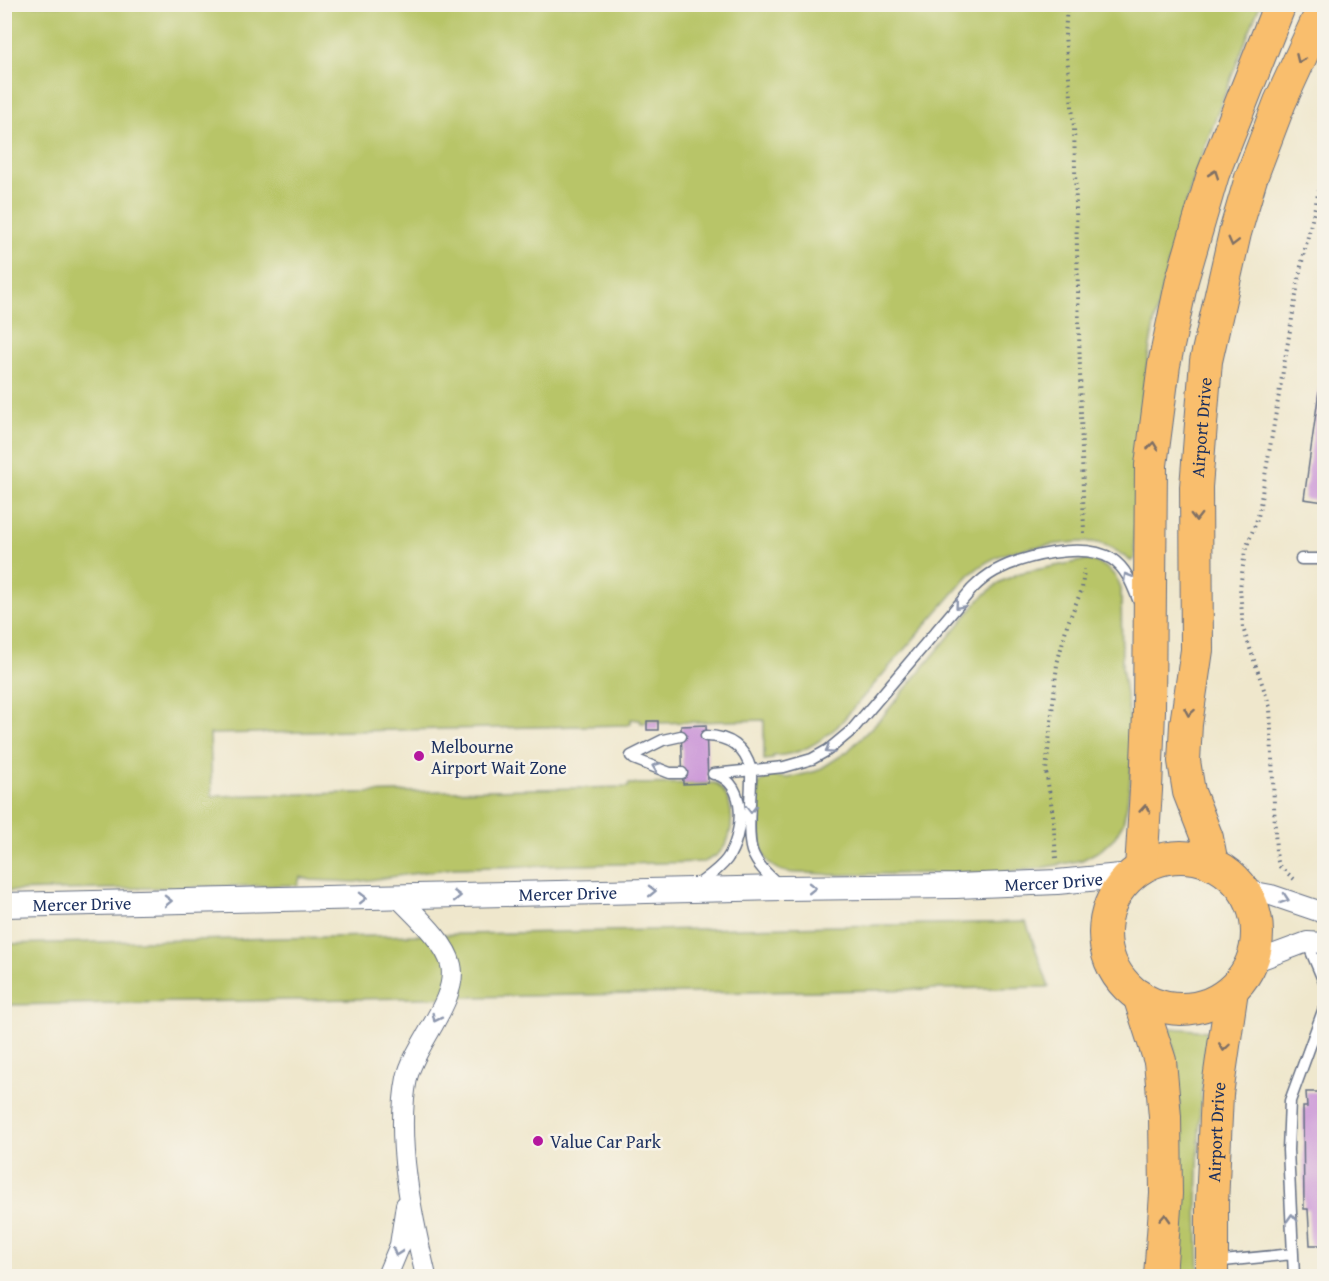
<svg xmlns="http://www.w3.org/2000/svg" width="1329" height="1281" font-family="'Gentium Book Plus',serif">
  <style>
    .green { fill: #b8c567; stroke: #6a7a62; stroke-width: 1.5 }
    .building { fill: #cc99d8 }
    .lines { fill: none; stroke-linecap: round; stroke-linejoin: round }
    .service-casing { stroke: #656f84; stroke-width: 13 }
    .minor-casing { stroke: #656f84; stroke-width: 22 }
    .tertiary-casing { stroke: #656f84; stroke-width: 26 }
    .primary-casing { stroke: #656f84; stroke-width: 34 }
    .path { stroke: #656f84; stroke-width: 4; stroke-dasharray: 1.5 4.5; stroke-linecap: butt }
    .service { stroke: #fff; stroke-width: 10 }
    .minor { stroke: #fff; stroke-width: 20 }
    .tertiary { stroke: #fff; stroke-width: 24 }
    .primary { stroke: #f9be6d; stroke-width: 32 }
    .oneway { stroke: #7f6f65 }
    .oneway2 { stroke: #8d97ae }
    .poi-dot { fill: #b5179e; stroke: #f7f3e8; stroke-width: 2 }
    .labels { text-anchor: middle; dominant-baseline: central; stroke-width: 5; stroke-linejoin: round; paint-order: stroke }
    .street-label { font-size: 18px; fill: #1b2f5e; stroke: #f7f3e8 }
    .poi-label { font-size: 18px; fill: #1b2f5e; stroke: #f7f3e8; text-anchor: start }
  </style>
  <rect width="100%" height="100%" fill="#f7f3e8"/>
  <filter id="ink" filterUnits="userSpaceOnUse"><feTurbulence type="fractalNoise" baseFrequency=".0167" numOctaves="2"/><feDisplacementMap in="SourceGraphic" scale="12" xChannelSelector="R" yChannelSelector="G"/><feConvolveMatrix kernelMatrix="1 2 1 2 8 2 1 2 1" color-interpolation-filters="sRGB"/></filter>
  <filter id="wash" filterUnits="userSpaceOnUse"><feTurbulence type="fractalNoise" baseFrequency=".008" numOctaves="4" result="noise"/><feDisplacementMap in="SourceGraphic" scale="24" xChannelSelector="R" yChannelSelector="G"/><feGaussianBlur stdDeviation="1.35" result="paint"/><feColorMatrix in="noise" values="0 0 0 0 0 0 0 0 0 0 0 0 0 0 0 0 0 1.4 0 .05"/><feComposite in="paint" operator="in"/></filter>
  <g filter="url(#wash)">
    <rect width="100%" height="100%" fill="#efe7cc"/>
    <!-- green -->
    <path class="green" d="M5 5H1260C1210 129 1157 262 1143 396 1138 443 1137 491 1134 537L1135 558 1131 561C1120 554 1112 546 1098 543 1083 540 1067 543 1051 545 1017 549 996 552 969 575L837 727C817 744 800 755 773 756V759L764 760V720L658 723V721H647V723H641L640 720 631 719V724L627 725 210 734 212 796 628 787 629 784 715 783C735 796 737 835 720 852 716 857 710 859 704 862L453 868 355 882 311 880 300 877 298 885 5 891Z
      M1086 560C1102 562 1116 572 1121 588L1122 667 1131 729V773L1127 805 1123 823 1115 837 1101 850 1082 860 1037 869 996 872 831 875C820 873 810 873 798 873 761 873 760 848 758 818 758 806 754 791 761 781L771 776 788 778 817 771 847 752 883 716 981 598 1000 582 1020 573Z
      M1026 922 1049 987 5 1005 4 944Z
      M1171 1028 1207 1031 1200 1110 1197 1201 1199 1276H1173L1179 1103 1174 1050 1169 1032Z"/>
    <g id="blocks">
      <!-- building -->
      <path class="building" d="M1323 362H1324V502L1304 499Z
        M647 721H658V730H647Z
        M706 725 708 783 683 784 681 726Z
        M1306 1092H1324V1245H1310L1308 1209H1304L1303 1107H1307Z"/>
    </g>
  </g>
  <g filter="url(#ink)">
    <use href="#blocks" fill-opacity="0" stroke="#656f84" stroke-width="1.5"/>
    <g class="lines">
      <!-- service casing -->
      <g class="service-casing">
        <path id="service" d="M1301 559H1324
          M681 736 663 740 631 756 634 759 670 773H682
          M706 736C730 736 745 748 751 770 752 792 746 832 752 851 757 865 768 875 778 884
          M713 774 784 767 812 759 828 750 852 730 972 589C979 582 986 576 995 571 1023 556 1084 541 1112 559 1127 569 1133 587 1139 602
          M695 887C706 878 719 870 727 859 743 836 749 784 715 774
          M1307 942 1324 982
          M1213 1262 1293 1254
          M1294 1276 1288 1150 1290 1101 1324 1008"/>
      </g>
      <!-- minor casing -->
      <g class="minor-casing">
        <path id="minor" d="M1244 890 1271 895 1324 913
          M398 897C414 914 446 942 451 965 459 999 414 1045 407 1078 395 1138 412 1218 426 1276
          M1251 963 1307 942 1324 943
          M387 1276 400 1245 406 1205"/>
      </g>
      <!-- tertiary casing -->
      <g class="tertiary-casing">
        <g id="tertiary">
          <path id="s1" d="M4 905 783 888 956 886 1057 882 1131 875"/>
        </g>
      </g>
      <!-- primary casing -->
      <g class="primary-casing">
        <g id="primary">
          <circle cx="1181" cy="933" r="76"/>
          <path id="s2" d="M1212 864 1207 838 1189 792 1184 761 1186 724 1197 650 1196 487 1206 361 1235 233 1251 178 1280 102 1324 6"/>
          <path d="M1141 868 1146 790 1149 711 1151 465 1164 365 1182 280 1213 174 1280 4"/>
          <path d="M1139 996 1160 1061 1165 1117 1166 1194 1160 1276"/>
          <path id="s3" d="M1212 1276V1204L1217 1094 1232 990"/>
        </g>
      </g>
      <!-- path -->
      <path class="path" d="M1067 4 1065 36 1074 127 1084 534
        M1056 858 1053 815 1046 771 1057 664 1067 625 1082 589 1084 569
        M1294 879 1279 866 1276 853 1270 707 1243 628 1240 588 1245 551 1258 517 1301 266 1324 169"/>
      <!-- service -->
      <use href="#service" class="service"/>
      <!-- minor -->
      <use href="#minor" class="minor"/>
      <!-- tertiary -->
      <use href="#tertiary" class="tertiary"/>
      <!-- primary -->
      <use href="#primary" class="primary"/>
    </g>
    <!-- one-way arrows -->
    <defs><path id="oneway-chevron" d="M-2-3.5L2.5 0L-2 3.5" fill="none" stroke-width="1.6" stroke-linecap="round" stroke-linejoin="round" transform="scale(1.5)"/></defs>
    <g class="oneway">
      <use href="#oneway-chevron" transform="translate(1300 59) rotate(114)"/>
      <use href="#oneway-chevron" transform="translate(1214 174) rotate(-71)"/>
      <use href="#oneway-chevron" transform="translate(1233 242) rotate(104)"/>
      <use href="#oneway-chevron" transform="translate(1153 446) rotate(-83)"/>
      <use href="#oneway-chevron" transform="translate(1196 517) rotate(90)"/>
      <use href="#oneway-chevron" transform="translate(1189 712) rotate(100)"/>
      <use href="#oneway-chevron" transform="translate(1145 809) rotate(-86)"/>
      <use href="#oneway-chevron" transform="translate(1224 1047) rotate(98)"/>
      <use href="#oneway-chevron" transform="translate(1165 1218) rotate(-87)"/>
    </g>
    <g class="oneway2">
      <use href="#oneway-chevron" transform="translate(1127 577) rotate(-121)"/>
      <use href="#oneway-chevron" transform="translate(959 605) rotate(130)"/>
      <use href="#oneway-chevron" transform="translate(829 750) rotate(145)"/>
      <use href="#oneway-chevron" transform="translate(656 767) rotate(-159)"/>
      <use href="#oneway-chevron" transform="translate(751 809) rotate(91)"/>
      <use href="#oneway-chevron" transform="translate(812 888) rotate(-1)"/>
      <use href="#oneway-chevron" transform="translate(652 891) rotate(-1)"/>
      <use href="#oneway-chevron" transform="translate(457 896) rotate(-1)"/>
      <use href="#oneway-chevron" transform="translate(363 898) rotate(-1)"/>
      <use href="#oneway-chevron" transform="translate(1285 899) rotate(19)"/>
      <use href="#oneway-chevron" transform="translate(168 901) rotate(-1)"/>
      <use href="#oneway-chevron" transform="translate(436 1018) rotate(117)"/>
      <use href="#oneway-chevron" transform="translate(1292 1218) rotate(-93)"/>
      <use href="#oneway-chevron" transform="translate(397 1252) rotate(109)"/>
    </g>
  </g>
  <!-- markers -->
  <g class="poi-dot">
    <circle cx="419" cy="756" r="6"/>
    <circle cx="538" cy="1141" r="6"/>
  </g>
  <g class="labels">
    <!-- street labels -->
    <g class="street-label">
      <text stroke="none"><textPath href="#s2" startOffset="442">Airport Drive</textPath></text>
      <text stroke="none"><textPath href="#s1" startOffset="1050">Mercer Drive</textPath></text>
      <text stroke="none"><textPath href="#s1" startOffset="564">Mercer Drive</textPath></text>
      <text stroke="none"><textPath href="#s1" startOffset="78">Mercer Drive</textPath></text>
      <text stroke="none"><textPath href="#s3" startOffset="144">Airport Drive</textPath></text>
    </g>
    <!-- poi labels -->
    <g class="poi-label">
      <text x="431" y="746">Melbourne<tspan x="431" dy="21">Airport Wait Zone</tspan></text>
      <text x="550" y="1141">Value Car Park</text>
    </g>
  </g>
  <!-- margin -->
  <rect width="1329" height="1281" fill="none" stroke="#f7f3e8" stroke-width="24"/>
</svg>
